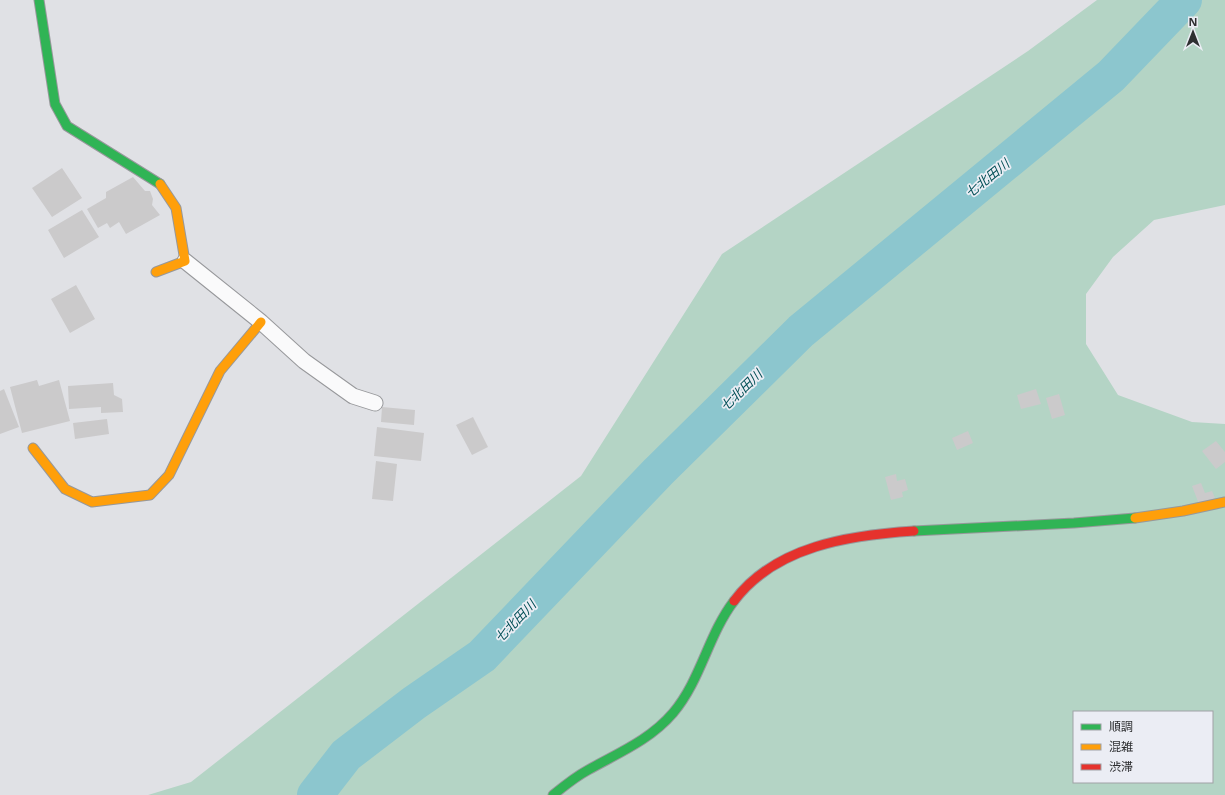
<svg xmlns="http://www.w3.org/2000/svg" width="1225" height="795" font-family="'Noto Sans','Noto Sans JP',sans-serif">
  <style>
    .green { fill: #b4d4c5; fill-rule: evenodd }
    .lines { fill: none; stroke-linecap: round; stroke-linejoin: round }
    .river { stroke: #8cc6ce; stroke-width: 36 }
    .building { fill: #cbcacb }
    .street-casing { stroke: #97989b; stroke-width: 17 }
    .fast-casing { stroke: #97989b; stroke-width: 11 }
    .slow-casing { stroke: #97989b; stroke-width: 11 }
    .jam-casing { stroke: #97989b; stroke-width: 11 }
    .street { stroke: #fafafb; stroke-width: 15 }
    .fast { stroke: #30b455; stroke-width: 9 }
    .slow { stroke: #ff9f0a; stroke-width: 9 }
    .jam { stroke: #e5322d; stroke-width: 9 }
    .labels { text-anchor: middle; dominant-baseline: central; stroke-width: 3.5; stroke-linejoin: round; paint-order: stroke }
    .water-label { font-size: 13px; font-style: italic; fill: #004e55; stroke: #ebedf4 }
  </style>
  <rect width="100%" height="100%" fill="#e0e1e5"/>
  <!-- green -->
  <path class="green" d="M1097 0H1225V205L1154 220 1113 257 1086 294V344L1118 395 1192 422 1225 424V795H148L191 782 581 476 722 254 1028 51ZM1074 712H1212V782H1074Z"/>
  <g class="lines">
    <!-- river -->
    <path class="river" d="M315 795 346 755 414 703 482 656 658 472 801 331 1111 76 1184 0"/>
  </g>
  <!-- building -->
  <path class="building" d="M62 168 82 198 52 217 32 188Z
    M133 177 145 191H150L153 199 152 205 160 215 126 234 119 222 110 228 107 223 98 228 87 209 106 198V192Z
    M82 210 99 237 64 258 48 230Z
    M76 285 95 319 70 333 51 299Z
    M37 380 39 386 59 380 70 421 22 433 10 387Z
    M113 383 114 395 122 399 123 412 101 413V407L69 409 68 386Z
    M4 389 19 427 0 434V391Z
    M1036 389 1041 404 1021 409 1017 395Z
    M1059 394 1065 415 1052 419 1046 398Z
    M382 407 415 410 414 425 381 422Z
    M473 417 488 447 472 455 456 425Z
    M107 419 109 434 75 439 73 423Z
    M377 427 424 433 421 461 374 456Z
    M968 431 973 443 957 450 952 438Z
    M1216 441 1225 452V462L1216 469 1202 451Z
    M376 461 397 464 393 501 372 499Z
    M896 474 897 481 905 479 908 490 902 492 903 497 891 500 885 477Z
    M1201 483 1205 493 1212 491 1215 498 1199 504 1192 486Z"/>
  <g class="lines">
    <!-- street casing -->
    <g class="street-casing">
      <path id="street" d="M185 261 261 322 304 361 353 396 375 403"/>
    </g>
    <!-- fast casing -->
    <g class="fast-casing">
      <path id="fast" d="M39 0 55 104 67 126 160 184
        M914 531 1074 523 1135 518
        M553 795C564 786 575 777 588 770 618 753 650 740 673 713 701 680 708 635 734 601"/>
    </g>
    <!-- slow casing -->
    <g class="slow-casing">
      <path id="slow" d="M156 272 185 261 176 208 160 184
        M33 448 65 489 92 502 150 495 169 475 220 371 261 322
        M1135 518 1183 511 1225 502"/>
    </g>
    <!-- jam casing -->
    <g class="jam-casing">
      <path id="jam" d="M734 601C775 546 850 535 914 531"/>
    </g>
    <!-- street -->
    <use href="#street" class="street"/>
    <!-- fast -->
    <use href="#fast" class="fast"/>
    <!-- slow -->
    <use href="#slow" class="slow"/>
    <!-- jam -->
    <use href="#jam" class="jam"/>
  </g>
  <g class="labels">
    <!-- water labels -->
    <g class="water-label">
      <text transform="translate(987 178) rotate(-39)">七北田川</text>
      <text transform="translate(741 390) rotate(-44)">七北田川</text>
      <text transform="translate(515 621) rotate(-46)">七北田川</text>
    </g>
  </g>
  <!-- legend -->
  <rect x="1073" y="711" width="140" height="72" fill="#ebedf4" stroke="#9fa1a6"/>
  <rect x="1081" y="724" width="20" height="6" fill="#30b455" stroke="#9fa1a6"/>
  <text x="1109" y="731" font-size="12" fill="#2e2f31">順調</text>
  <rect x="1081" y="744" width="20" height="6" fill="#ff9f0a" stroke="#9fa1a6"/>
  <text x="1109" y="751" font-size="12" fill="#2e2f31">混雑</text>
  <rect x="1081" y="764" width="20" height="6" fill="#e5322d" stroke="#9fa1a6"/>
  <text x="1109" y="771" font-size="12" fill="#2e2f31">渋滞</text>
  <!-- north arrow -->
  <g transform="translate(1193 32)" stroke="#ebedf4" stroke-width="3" paint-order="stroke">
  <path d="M0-3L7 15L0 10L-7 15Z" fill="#2e2f31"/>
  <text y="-6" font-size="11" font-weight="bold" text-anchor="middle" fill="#2e2f31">N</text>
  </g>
</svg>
